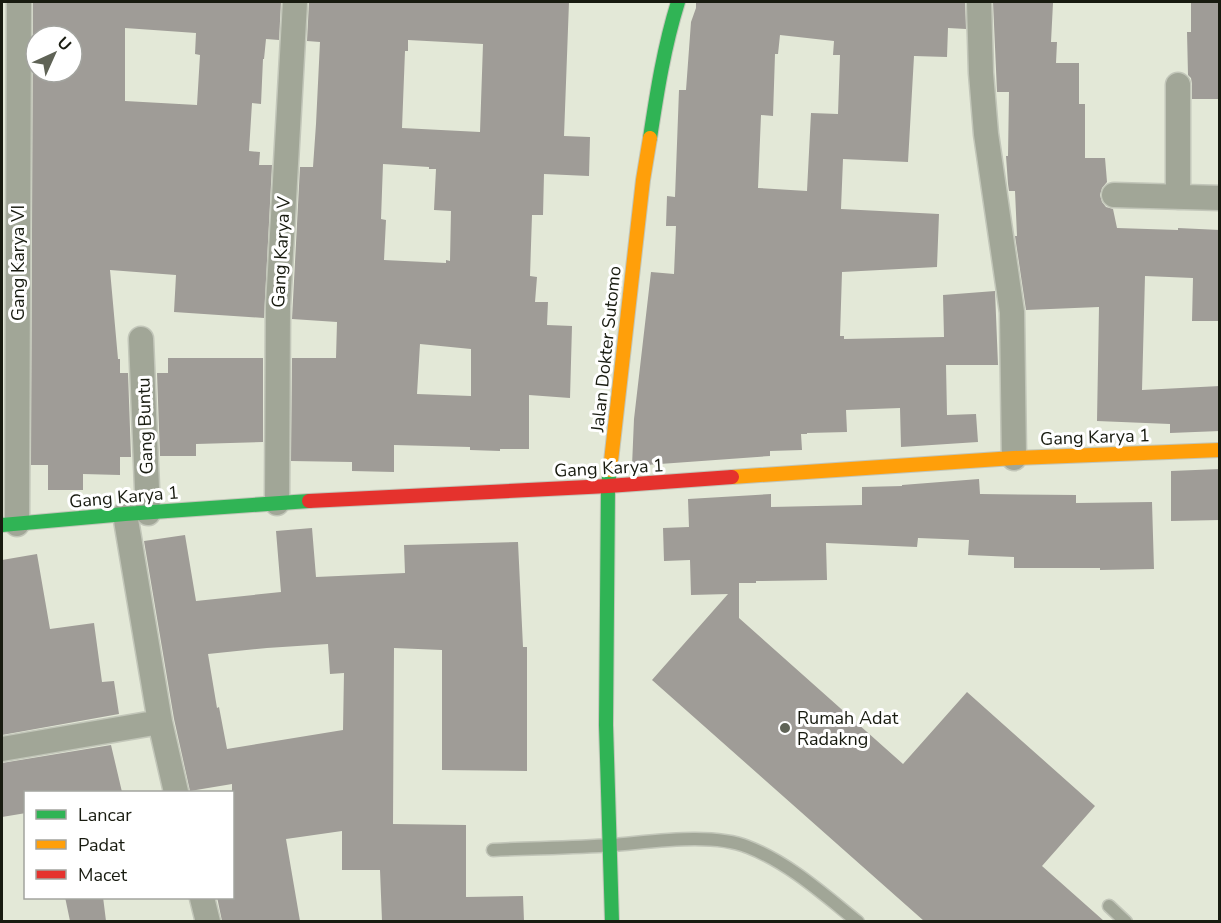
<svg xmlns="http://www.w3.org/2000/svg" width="1221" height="923" font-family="'Nunito Sans',sans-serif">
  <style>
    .building { fill: #9f9c97; fill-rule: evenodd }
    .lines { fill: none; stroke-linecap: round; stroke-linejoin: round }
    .lane-casing { stroke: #c2c6b9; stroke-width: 15 }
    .street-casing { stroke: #c2c6b9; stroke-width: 27 }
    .fast-casing { stroke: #c2c6b9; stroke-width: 16 }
    .slow-casing { stroke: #c2c6b9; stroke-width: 16 }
    .jam-casing { stroke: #c2c6b9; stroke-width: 16 }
    .lane { stroke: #a1a697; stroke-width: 12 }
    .street { stroke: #a1a697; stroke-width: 24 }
    .fast { stroke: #30b455; stroke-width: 14 }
    .slow { stroke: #ff9f0a; stroke-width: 14 }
    .jam { stroke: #e5322d; stroke-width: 14 }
    .poi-dot { fill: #5f6356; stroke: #fff; stroke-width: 2 }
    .labels { text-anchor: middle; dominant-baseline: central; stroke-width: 6; stroke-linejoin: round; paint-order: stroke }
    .street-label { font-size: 18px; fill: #181b10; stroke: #fff }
    .poi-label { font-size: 18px; fill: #181b10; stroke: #fff; text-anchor: start }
  </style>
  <rect width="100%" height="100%" fill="#e3e8d7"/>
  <!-- building -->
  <path class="building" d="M33 2H281L279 40 266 39 264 59H263L261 104 252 103 249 151 260 152 259 165H272L264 318 174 312 176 275 110 270 118 359H120V373H128L131 457H120V475L83 474V490H48V465H31ZM125 28 196 33 195 54 200 55 197 105 125 101ZM36 36H72V72H36Z
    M309 2H569L564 136 590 137 589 176 544 174 543 215H532L530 276 537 277 535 302H548L547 325 572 326 570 398 529 395V449H500V451L470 450V447L394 445V472L352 471V462L291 461 292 358H336L337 322 292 319 300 167H313L316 124 320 42 307 41ZM408 40 483 44 480 132 402 128 405 51H408ZM383 164 429 167V169H436L434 210 451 211 450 261 446 260V263L384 260 386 220 381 219ZM420 344 471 349V396L417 394Z
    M696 2H965L966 29 948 28 947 57 914 56 908 162 843 159 841 209 939 214 937 267 842 272 840 336H844V339L944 337 943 295 995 291 998 365H946L947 415 976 414 978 442 901 447 900 408 846 410 847 432 807 433V434H801L802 450 770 451V456L632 466 634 419 651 272 674 274 676 226H666L667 196 675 197 679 90H686L691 22 696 8ZM780 35 834 41 833 55H840L838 114 811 113 807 191 758 188 761 115 773 116 775 54H778Z
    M993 2H1032L1053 3 1051 42H1057L1056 63H1079V104H1085V158H1105L1107 182 1102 188 1100 195 1102 202 1106 207 1113 209 1117 228 1178 230V228L1220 230V321H1192L1193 278 1145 276 1142 390 1220 386V431L1170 433V424L1097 421 1099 307 1026 310 1015 236H1017L1015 191H1009L1008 184 1006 156H1008L1009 92H997Z
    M1191 2H1220V99H1192V84L1191 78 1188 75 1187 32H1191Z
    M168 358H263V442L196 444V456H160L157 373H168Z
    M1220 469V520L1171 521V471Z
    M979 479 980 494 1076 495V503L1152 502 1154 569 1100 570V568H1014V557L968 555 969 540 918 538 917 547 826 543 827 580 756 581V583H739V618L903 764 967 692 1095 806 1042 866 1104 921H924L652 680 728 594 691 595 690 560 664 561 663 528 689 527 688 499 771 494V507L862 505V487L902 486V485Z
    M312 528 316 577 405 573 404 545 518 542 523 647H527V771L442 770V650L394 648 393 824 466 825V897L523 896 524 921H382L380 870H342V831L286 839 300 921H222L217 897H232V784L190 791 174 719 144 541 185 535 196 601 281 592 276 531ZM328 644 330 674 344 673 343 730 227 749 219 707 217 708 208 654 267 648Z
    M37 554 50 629 94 623 102 682 114 681 119 714 2 735V560Z
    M111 745 122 792H26V813L2 817V763Z
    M65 897H103L106 921H70Z"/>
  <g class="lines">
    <!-- lane casing -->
    <g class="lane-casing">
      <path id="lane" d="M493 850C532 848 572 848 612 845 651 842 712 832 748 847 789 863 823 894 858 922
        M1109 906 1126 922"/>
    </g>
    <!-- street casing -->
    <g class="street-casing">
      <path id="street" d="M979 2 981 73 986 134 1012 312 1014 458
        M1178 85V197
        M1114 195 1220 198
        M141 339 148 513
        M277 503 278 306 295 2
        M125 514 160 722 176 792
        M17 524 19 2
        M2 749 160 722
        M202 898 208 922"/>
    </g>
    <!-- fast casing -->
    <g class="fast-casing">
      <path id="fast" d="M650 138C657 92 664 47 678 2
        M610 470 608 486 606 725 612 922
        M2 525 125 514 309 501"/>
    </g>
    <!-- slow casing -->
    <g class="slow-casing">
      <path id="slow" d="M610 470 643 180 650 138
        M732 477 1014 458 1220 450"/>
    </g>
    <!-- jam casing -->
    <g class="jam-casing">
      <path id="jam" d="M309 501 608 486 732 477"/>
    </g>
    <!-- lane -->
    <use href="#lane" class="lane"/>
    <!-- street -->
    <use href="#street" class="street"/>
    <!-- fast -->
    <use href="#fast" class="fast"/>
    <!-- slow -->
    <use href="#slow" class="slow"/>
    <!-- jam -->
    <use href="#jam" class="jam"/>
  </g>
  <!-- markers -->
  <circle class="poi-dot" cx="785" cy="728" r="6"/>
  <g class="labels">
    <!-- street labels -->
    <g class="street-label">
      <text transform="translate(281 252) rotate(-87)">Gang Karya V</text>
      <text transform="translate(18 263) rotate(-90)">Gang Karya VI</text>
      <text transform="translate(606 349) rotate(-84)">Jalan Dokter Sutomo</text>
      <text transform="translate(145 426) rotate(-92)">Gang Buntu</text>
      <text transform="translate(1095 437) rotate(-2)">Gang Karya 1</text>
      <text transform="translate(609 468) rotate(-3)">Gang Karya 1</text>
      <text transform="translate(124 497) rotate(-5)">Gang Karya 1</text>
    </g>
    <!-- poi labels -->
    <g class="poi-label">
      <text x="797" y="718">Rumah Adat<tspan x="797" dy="21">Radakng</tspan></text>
    </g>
  </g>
  <!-- border -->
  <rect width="1221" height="923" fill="none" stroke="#181b10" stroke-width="6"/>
  <!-- legend -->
  <rect x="24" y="791" width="210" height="108" fill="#ffffff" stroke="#a3a49f" stroke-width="1.5"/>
  <rect x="36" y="810" width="30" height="9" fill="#30b455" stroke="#a3a49f" stroke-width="1.5"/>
  <text x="78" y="821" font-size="18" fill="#181b10">Lancar</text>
  <rect x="36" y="840" width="30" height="9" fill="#ff9f0a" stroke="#a3a49f" stroke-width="1.5"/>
  <text x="78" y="851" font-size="18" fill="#181b10">Padat</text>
  <rect x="36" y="870" width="30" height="9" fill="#e5322d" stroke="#a3a49f" stroke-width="1.5"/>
  <text x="78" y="881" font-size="18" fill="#181b10">Macet</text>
  <!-- north arrow -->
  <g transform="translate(54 54) rotate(45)"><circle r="28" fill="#ffffff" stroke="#a3a49f" stroke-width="1.5"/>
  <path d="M0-4.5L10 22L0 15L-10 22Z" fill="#5f6356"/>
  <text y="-9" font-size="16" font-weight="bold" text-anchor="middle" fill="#181b10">U</text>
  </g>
</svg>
